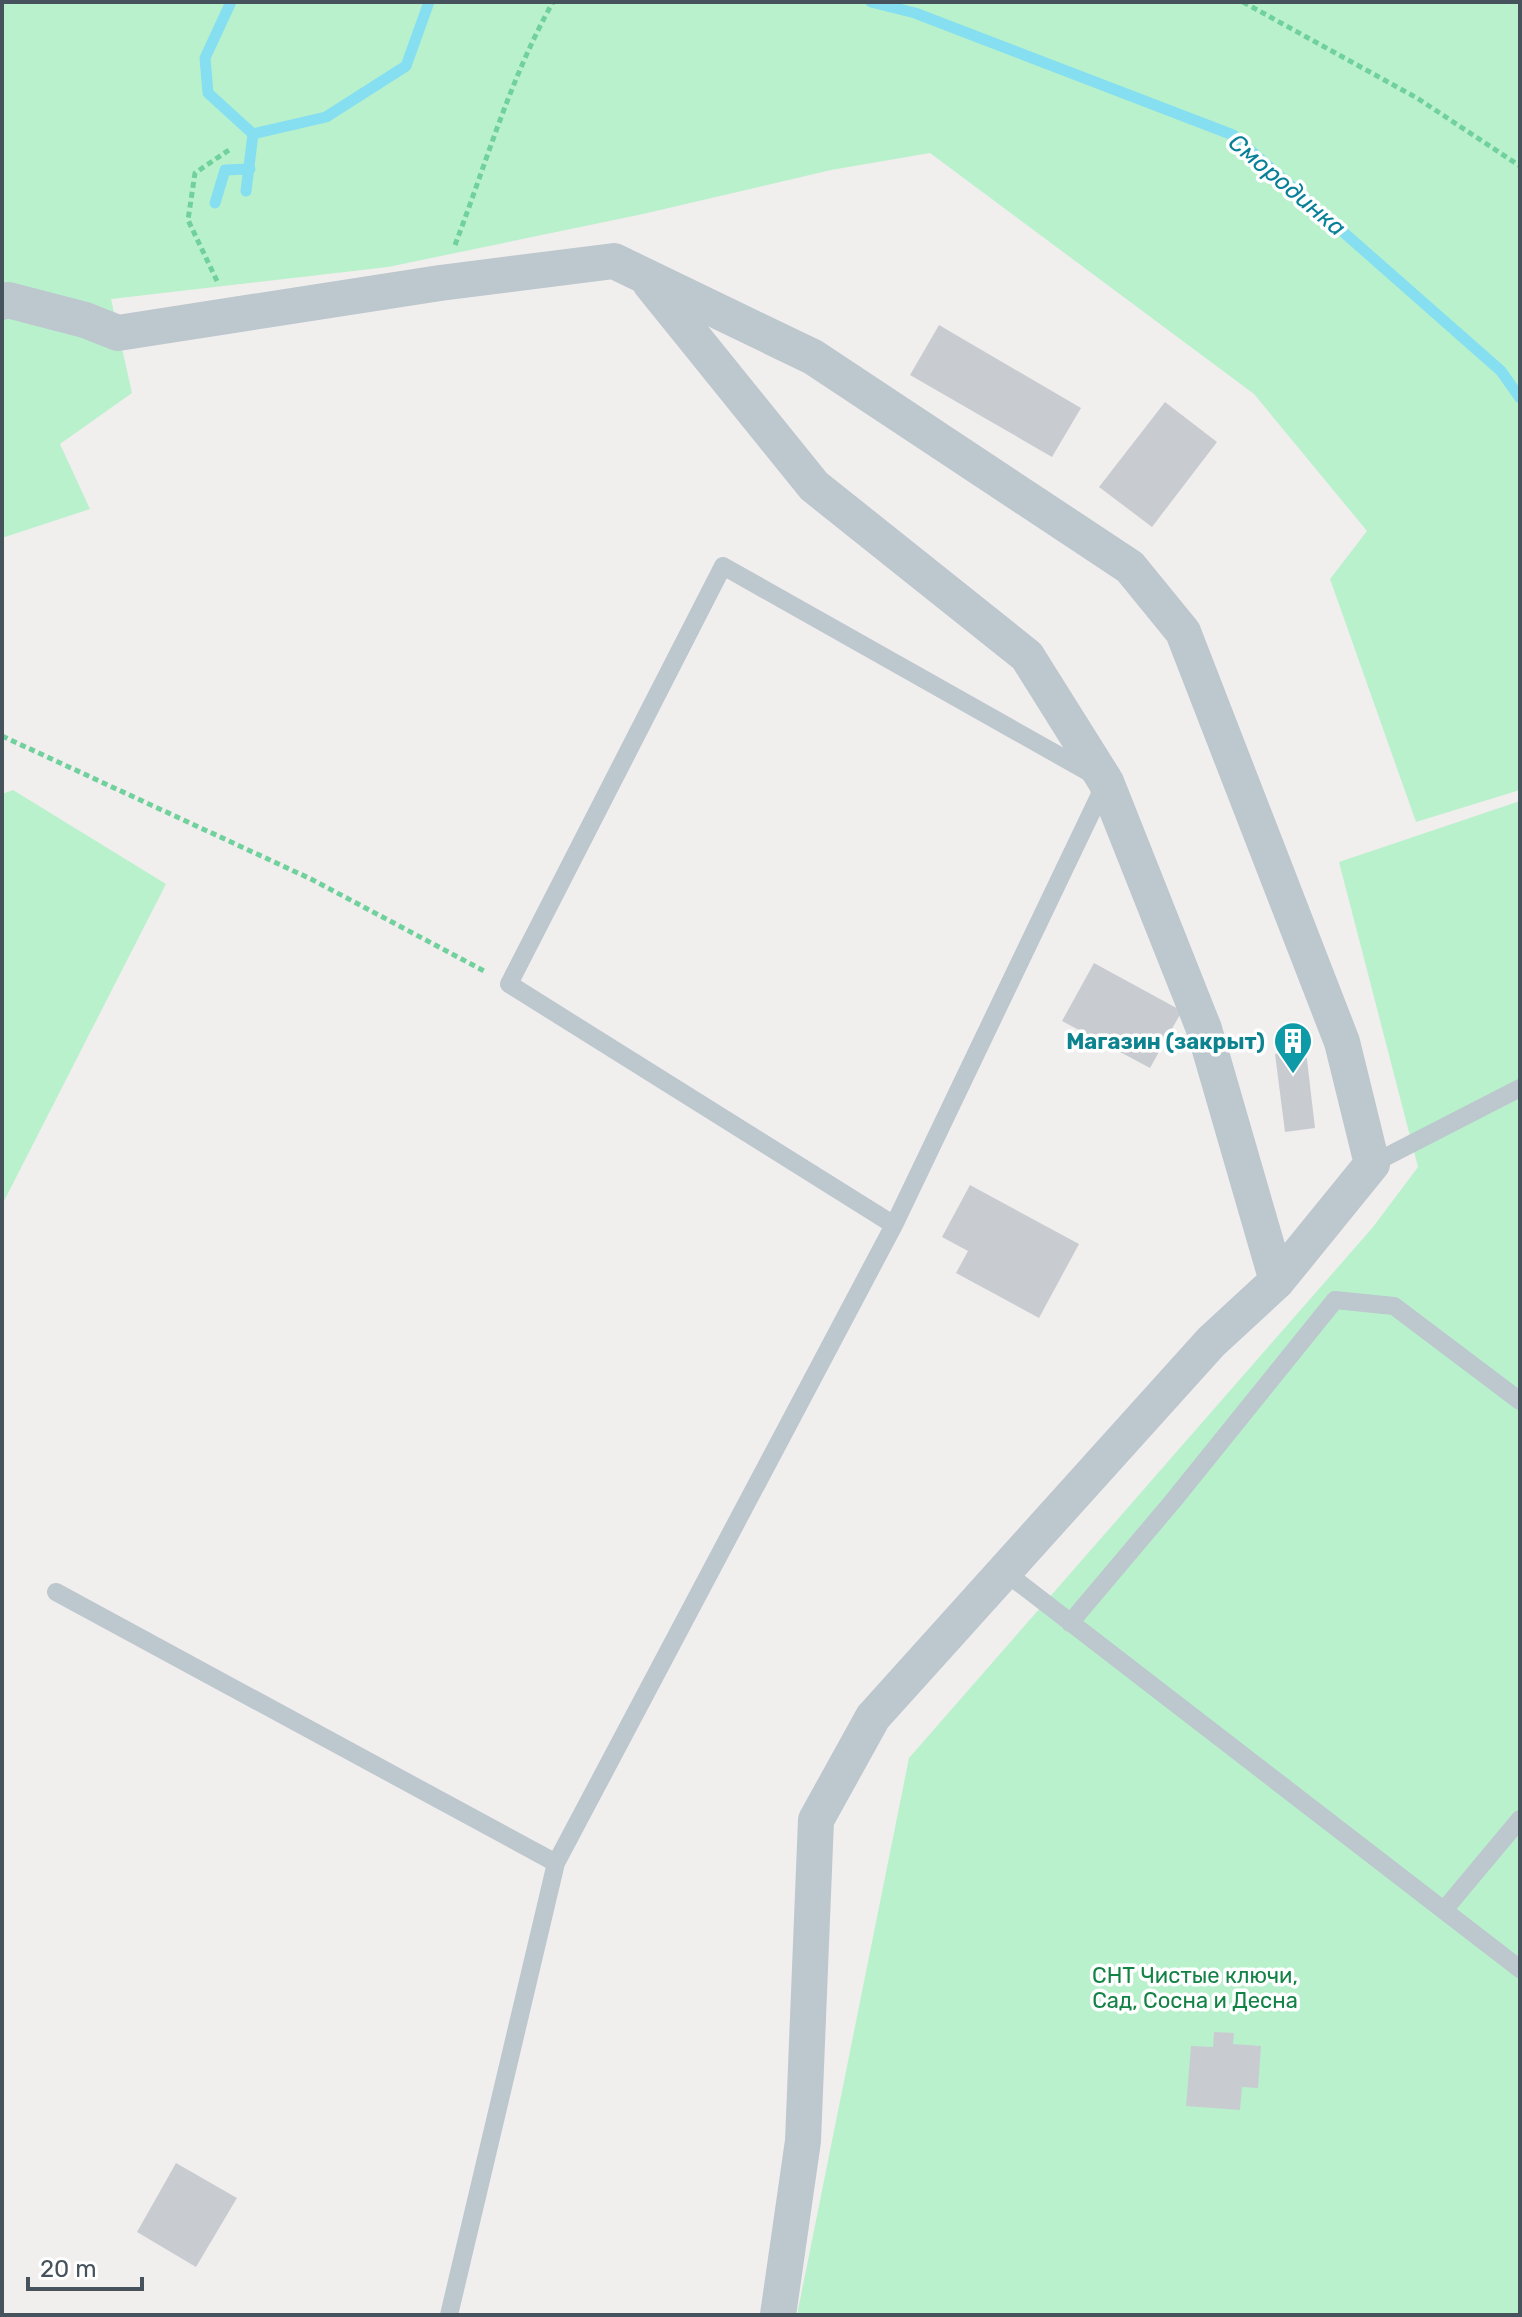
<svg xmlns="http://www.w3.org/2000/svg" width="1522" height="2317" font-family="Rubik,sans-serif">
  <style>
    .green { fill: #baf1cd }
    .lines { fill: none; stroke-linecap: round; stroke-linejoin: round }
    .stream { stroke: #85dff0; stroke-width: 11 }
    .building { fill: #c8ccd1 }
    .path { stroke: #71d19d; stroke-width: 5; stroke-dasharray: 6 4; stroke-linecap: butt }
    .service { stroke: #bcc7ce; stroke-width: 18 }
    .minor { stroke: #bcc7ce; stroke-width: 36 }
    .labels { text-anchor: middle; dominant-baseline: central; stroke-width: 7; stroke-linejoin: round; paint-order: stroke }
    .culture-label { font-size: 22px; font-weight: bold; fill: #0d838f; stroke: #fff; text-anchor: end }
    .park-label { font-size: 22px; fill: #128245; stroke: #fff }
    .water-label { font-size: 24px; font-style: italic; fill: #078098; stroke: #fff }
  </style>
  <rect width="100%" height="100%" fill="#f1eeee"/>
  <!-- green -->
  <path class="green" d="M2 2H1520V790L1416 822 1330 579 1367 531 1254 394 930 153 831 170 643 214 388 267 111 299 132 393 60 444 90 509 2 538Z
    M13 790 166 884 2 1205V794Z
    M1520 801V2315H797L909 1758 1373 1227 1418 1167 1339 862Z"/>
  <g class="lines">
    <!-- stream -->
    <path class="stream" d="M231 2 205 58 208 93 253 134 326 117 406 66 429 2
      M871 2 915 13 1233 135 1501 371 1520 398
      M246 191 253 134
      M215 203 225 170 250 169"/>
  </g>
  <!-- building -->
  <path class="building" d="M939 325 1081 408 1052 457 910 375Z
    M1165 402 1217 442 1152 527 1099 487Z
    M1094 963 1182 1011 1150 1068 1062 1021Z
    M1306 1051 1315 1128 1285 1132 1275 1054Z
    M970 1185 1079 1244 1039 1318 956 1273 968 1251 942 1237Z
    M1214 2032 1234 2033 1233 2044 1261 2046 1258 2088 1242 2087 1240 2110 1186 2106 1191 2046 1213 2047Z
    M176 2163 237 2198 196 2267 137 2232Z"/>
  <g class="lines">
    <!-- path -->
    <path class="path" d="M1243 2 1417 98 1520 166
      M455 245C486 164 510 78 553 2
      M217 281 188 220 195 173 232 148
      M2 736 311 879 486 972"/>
    <!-- service -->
    <path class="service" d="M1372 1164 1520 1088
      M1005 1572 1520 1969
      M56 1592 556 1863
      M1070 1623 1173 1501 1335 1300 1394 1306 1520 1401
      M1444 1910 1520 1819
      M449 2315 556 1863 894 1225 1106 782 723 566 509 984 894 1225"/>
    <!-- minor -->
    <path class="minor" d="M650 283 814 486 1027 656 1106 782 1204 1029 1277 1281
      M2 302 8 300 85 320 118 333 440 283 614 261 813 357 1130 567 1183 632 1342 1042 1372 1164 1277 1281 1211 1342 873 1717 816 1820 803 2141 778 2315"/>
  </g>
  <!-- icons -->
  <defs>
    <g id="building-pin" transform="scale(2)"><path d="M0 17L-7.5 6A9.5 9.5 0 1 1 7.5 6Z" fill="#0f9aa8" stroke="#fff"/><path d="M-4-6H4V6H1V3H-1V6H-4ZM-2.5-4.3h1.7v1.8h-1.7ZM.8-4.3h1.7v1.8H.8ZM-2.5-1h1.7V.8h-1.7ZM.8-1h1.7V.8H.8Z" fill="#fff"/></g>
  </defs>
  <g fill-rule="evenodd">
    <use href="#building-pin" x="1293" y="1041"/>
  </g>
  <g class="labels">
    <!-- culture labels -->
    <g class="culture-label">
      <text x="1265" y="1041">Магазин (закрыт)</text>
    </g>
    <!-- park labels -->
    <g class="park-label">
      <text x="1195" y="1975">СНТ Чистые ключи,<tspan x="1195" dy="25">Сад, Сосна и Десна</tspan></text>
    </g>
    <!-- water labels -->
    <g class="water-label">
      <text transform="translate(1287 185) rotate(40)">Смородинка</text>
    </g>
  </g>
  <!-- border -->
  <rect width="1522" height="2317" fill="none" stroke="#46535d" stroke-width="8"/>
  <!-- scale -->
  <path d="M28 2277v12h114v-12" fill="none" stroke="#46535d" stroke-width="4"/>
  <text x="40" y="2277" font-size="24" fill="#46535d" stroke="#ffffff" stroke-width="6" paint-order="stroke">20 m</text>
</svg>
